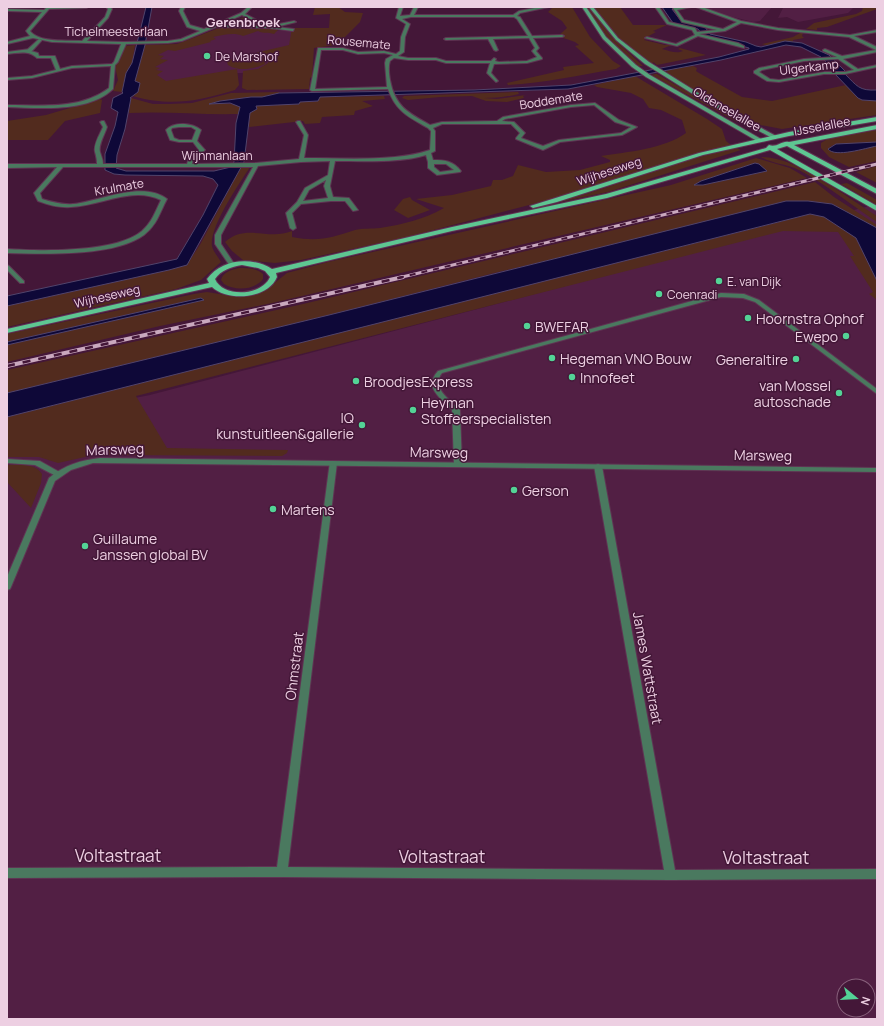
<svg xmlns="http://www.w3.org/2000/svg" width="884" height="1026" font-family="Manrope,sans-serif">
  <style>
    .built { fill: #521f44; fill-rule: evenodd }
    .green { fill: #522b1e; fill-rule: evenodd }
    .water { fill: #0e0838; stroke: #51446b }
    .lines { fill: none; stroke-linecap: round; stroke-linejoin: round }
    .pedestrian-casing { stroke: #5f3453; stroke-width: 2 }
    .minor-casing { stroke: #5f3453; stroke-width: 2 }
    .tertiary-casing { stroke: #5f3453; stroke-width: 2 }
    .secondary-casing { stroke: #5f3453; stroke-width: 2 }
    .primary-casing { stroke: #5f3453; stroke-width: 2 }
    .pedestrian { fill: #4a795f; fill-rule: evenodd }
    .minor { fill: #4a795f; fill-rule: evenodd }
    .tertiary { fill: #4a795f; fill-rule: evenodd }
    .secondary { fill: #56a57c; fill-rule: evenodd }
    .primary { fill: #5ec692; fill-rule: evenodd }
    .rail-far1-casing { stroke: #c9a8be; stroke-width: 3 }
    .rail-casing { stroke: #c9a8be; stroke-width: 4 }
    .rail-far1 { stroke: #441738; stroke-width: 2; stroke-dasharray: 6; stroke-linecap: butt }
    .rail { stroke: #441738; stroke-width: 2.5; stroke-dasharray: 8; stroke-linecap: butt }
    .poi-dot { fill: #53d396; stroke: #441738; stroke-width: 1.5 }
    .labels { text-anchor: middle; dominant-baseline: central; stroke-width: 3; stroke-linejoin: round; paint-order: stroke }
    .far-street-label { font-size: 12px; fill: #edcfe2; stroke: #441738 }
    .far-poi-label { font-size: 12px; fill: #edcfe2; stroke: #441738; text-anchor: start }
    .far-neighbourhood-label { font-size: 13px; font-weight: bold; fill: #edcfe2; stroke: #441738 }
    .poi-label { font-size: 14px; fill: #edcfe2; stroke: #441738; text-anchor: start }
    .street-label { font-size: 14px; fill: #edcfe2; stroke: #441738 }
    .near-street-label { font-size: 17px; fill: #edcfe2; stroke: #441738 }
  </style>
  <rect width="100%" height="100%" fill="#441738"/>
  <!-- built -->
  <path class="built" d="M705 7H772L760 21 753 22 733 17Z
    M782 7H854L848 13 798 22 787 17 778 18 783 8Z
    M220 29 295 31 293 46 272 64 250 73H230L175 82 147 79 148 47 173 45 189 42Z
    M877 204V1019H7V423L150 395ZM844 986H868V1010H844Z"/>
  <!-- green -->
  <path class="green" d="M315 7H338L345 12 363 13 360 22 337 45 314 48 312 77 310 78 309 89 247 90 242 88 243 71 258 69 268 63V60L261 56 251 54 289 45 292 28H329L330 14 313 15Z
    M553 7H572L590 37 613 61 621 66 616 69C580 75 544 83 508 85L507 83 564 70 563 67 594 63 575 46 579 45 575 42 558 36 567 28 562 21 548 12Z
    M585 7H588L612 37 643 66H637L607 39Z
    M594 7H620L633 25H667L653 31 656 32 645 38 646 39 644 40 665 45H670L672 46H669L662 49C670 51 676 54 683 51L678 49 680 48 706 55 657 65 653 62V64H652L620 39Z
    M863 7H877V9L827 27 817 28V30L806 29 814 23 856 14 862 11Z
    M244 17 262 26 225 25Z
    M219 28 279 29 274 34C268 32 264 34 258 31L243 36C234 32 223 35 213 37L216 39 210 41 211 42 175 51 168 50 158 55 164 56 160 59 168 60 155 67 160 68 156 70 163 71 157 75 166 81 237 69 239 85 235 90C198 101 171 107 133 96L138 92 140 83 135 81 145 45 177 44Z
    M800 33H803L802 36 804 38 793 40V42C783 41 770 48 762 44L793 37Z
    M135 45 132 63 126 73 122 92 113 91 118 80 115 66 120 60 125 46Z
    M243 56C251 55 260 55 266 60L265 64C254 69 240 72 228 65L227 62 235 57Z
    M693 66 697 68 696 71 699 73 742 97 772 101 846 85 862 100 877 101V115L782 129 760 125 737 114 735 111 714 99 707 98 663 72 668 73 665 70Z
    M655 74H657L740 122H737L651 75Z
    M635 76 707 119 722 129 726 141 731 145 693 155 584 190 533 204 403 238 301 260 275 263 243 260 232 251 225 242C246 223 268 241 292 231V237C318 242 331 238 355 230 362 228 372 229 380 228 404 224 422 220 444 208L416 199 452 195 491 186 493 180H502L513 176 518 165 546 172 580 170 610 162V160L601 156C627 152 664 149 686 133L682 120 661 110 649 108 643 99 631 93 597 87 594 85Z
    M279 92V93L262 97H251L220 101 212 104 223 103 238 105 240 107 238 114C202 115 165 111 129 113L131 98 153 104H170L192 103 231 93Z
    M518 92 519 94C506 97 496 98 484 98L497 99 526 95 523 96 524 98 507 102 486 101 472 96 440 97 408 100 402 98 404 96Z
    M384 96 385 99 362 101 373 106 355 111 354 115 322 117 320 123 305 124 303 121 249 127 250 112 257 109 256 106 299 104 300 102H314L320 97Z
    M100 99 102 100 100 113 65 121 48 140H7V121L46 115Z
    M877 130V142L833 145 828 149 842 153 877 146V161L849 167 829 157 821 148V143L829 138Z
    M736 148 741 150 608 192 537 207 589 193 698 157Z
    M761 157C799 157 845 197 877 216V222C851 205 827 185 799 170 787 164 772 164 761 157Z
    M756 158 790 168 807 178 272 303 160 326 7 362V345L203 300 201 298 7 342V334L194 294 207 292 232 296H248L267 289 287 273 328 262 671 185ZM755 164 703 185H695L701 181Z
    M877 166V183L856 172Z
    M241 167H250C240 183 209 227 212 246 213 251 218 257 221 262L201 280 176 289 7 327V306L169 270 187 265 201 243Z
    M815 182 834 197 877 225V228L832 204 808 201 498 272 329 315 7 393V370L303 304Z
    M847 183 877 200V205L841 184Z
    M410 197 412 200 430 210 408 218 394 210 403 199Z
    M810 214 824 217 856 238 877 281V300L869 294 873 292 850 256H854L838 232 783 231 136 396 167 448 288 450 287 453 282 456 94 455 58 463 39 457H7V417Z
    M239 268C248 268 256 268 263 274V279C255 290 235 291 224 284L221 280C223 272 231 270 239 268Z
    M7 465C18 465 35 463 42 474L41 483 31 508 7 482Z"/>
  <!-- water -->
  <path class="water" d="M146 7H152L145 45 135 81 140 83 138 92 130 98H131L125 129 117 155 116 168 126 171H214L231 167 234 162 236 123 240 107 230 103 209 104 220 101 251 97H262L279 93 474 90 571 85 719 57 749 49V48L703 35 698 29 673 23 662 7H683L672 9 681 21 705 27 710 34 746 42 756 46 761 47 785 41 802 43 829 55 845 71V74C857 86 859 91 877 90V101L862 100 858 98 835 74 836 72 821 57 801 47 786 45 721 60 568 89 320 97 318 101 300 102 299 104 256 106 257 109 250 113 244 162 187 265 169 270 7 306V296L177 259 203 215 218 185 213 179 203 176 125 175 114 174 105 170V154L115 126 118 112 111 108 113 98 123 93 122 92 126 73 132 63Z
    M877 142V146C866 148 835 158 828 149L836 144Z
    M755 163 759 164 767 171 703 185H694L701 181Z
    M786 201H808L832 204 877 228V281L856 238 824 217 810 214 7 417V393L329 315Z
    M201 298 204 300 7 345V342Z"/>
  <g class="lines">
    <!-- pedestrian casing -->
    <g class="pedestrian-casing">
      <path id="pedestrian" d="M39 39 42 40 32 51H28V49Z"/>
    </g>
    <!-- minor casing -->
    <g class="minor-casing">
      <path id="minor" d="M47 7H88L86 8 49 9 30 31C39 43 68 40 82 41L105 17 108 9 106 7H110L112 9 108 18 87 41 124 42 168 41 181 39 200 31 187 27 179 11 181 7H185L183 11 190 25 204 29 241 13 248 7H252L245 14 269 26 294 21 296 22 276 27 294 29 293 31 269 28 216 27 182 41 168 43 126 44 118 62 115 65 113 89C88 113 40 108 7 107V105C41 105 80 110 109 88L111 66 72 68 32 78 7 80V78L32 76 56 70 51 58H37C28 50 19 53 7 54V52L30 49 32 50 31 51 38 53 39 56H55L60 69 72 66 112 64 114 62 121 44 52 42 33 38 7 44V42L30 36 26 31 42 12 7 11V9L44 10ZM242 15 263 26 220 25Z
        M399 7H403L400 16 410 15 414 7H418L414 15H513L519 11 540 7H549L520 13 517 16 520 17 532 36 562 35 564 36 562 37 533 38 539 48 536 51 542 58V59L527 63 494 64 491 73 498 81 496 82 487 73 490 63H446L436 60H408L394 58 390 61C388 67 389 74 390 80 395 107 409 113 430 125L442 122 497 121 503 117 571 105 595 103 619 120 637 127 622 135 560 142 543 150 516 139V138L520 133 511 124H442L433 128 435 131V151L431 153 433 160C445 160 453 161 461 171L460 172 437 175 428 168V162L426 155C402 163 361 161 335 161L330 186 333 197 349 198 358 210 353 211 345 201H331L301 204 292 213 296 228 293 230 290 228 286 213 297 202 305 188 328 175 330 161 301 162 258 166 221 235V244L235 265 232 267 230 266 215 244V235L253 167H63L40 193 42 199C52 202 62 205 73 204 100 201 143 180 167 199 160 212 157 225 144 235 114 257 44 254 7 253V249C41 251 116 253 142 231 152 222 155 212 161 200 132 186 101 206 71 207 59 208 49 205 38 201L34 193 57 167 7 168V164H97C97 159 96 156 95 152 93 145 100 134 103 127L100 122 102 121H104L107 127C105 134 98 145 100 152 101 156 103 159 103 164H187L189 158 199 150 193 142H179L170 140 166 130C174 121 193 123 201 130L197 141 205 150 193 160 192 164 256 163 299 159 304 135 296 122 298 121H300L308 135 304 158C341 158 395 162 430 150L431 131 428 128C409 117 396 112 388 89L312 91 310 90 318 48H343L358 52 384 51 396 54 400 51 401 37 406 24 396 18ZM411 17H514L517 19 528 36 446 38 444 39 446 40 488 39 494 50 496 51 498 50 493 39 529 38 535 48 532 51 537 57 527 61 499 62 495 61 496 59 494 58 491 61H446L436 58H408L398 56 404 52 405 37 410 24 402 19ZM321 50H343L358 54 384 53 393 55 386 59 385 63 387 87 315 89ZM594 105 615 122 631 127 621 133 559 140 543 146 521 138 525 133 514 122 502 121 505 119 571 107ZM179 127H191L196 130 192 140H179L174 138 171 130 172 128ZM434 164H446L454 170 440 172 434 167ZM326 180 324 186 328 198 303 201 309 190Z
        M655 7H659L669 22 695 28 697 32 717 30 682 22 673 8 691 7 677 10 684 20 723 29 737 22 696 7H702L741 21 778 28 850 35 877 30V32L854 36 877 47V52L843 59 858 69 877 65V67L845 74H824L779 82 767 81 754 73V71L759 68 804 59 837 57 823 51V50L825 49 842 56 876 50 849 37 778 30 741 23 725 31 699 34 738 43 744 46V48L698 36 677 46 645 38 647 37 676 44 695 35 692 30 667 24ZM838 59 854 70 845 72H824L779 80 770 79 759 72 762 70 804 61Z
        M7 265 9 266 24 281V283H20L7 270Z
        M721 293 744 294 759 300 877 389V394L755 302 743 298 721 297 442 373C430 388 451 400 460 410L462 465 458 467 454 465 452 410C441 398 423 388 438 371Z
        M7 459 40 461 63 474 62 476H56L35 465 7 463Z
        M330 461H333L337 463 288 867 664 870 594 466 598 464 602 466 675 870 877 869V879L670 880 282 877 7 878V868L277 867Z"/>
    </g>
    <!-- tertiary casing -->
    <g class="tertiary-casing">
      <path id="tertiary" d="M100 458 877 468V472L93 463 71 470 55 481 11 587 10 589 7 590V577L49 478C64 465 81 460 100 458Z"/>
    </g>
    <!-- secondary casing -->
    <g class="secondary-casing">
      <path id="secondary" d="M582 7H586L606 37 636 65 650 75 761 139V141H757L646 77 632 67 603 39Z
        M589 7H593L618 38 649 62 708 99 776 136V138H772L704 101 645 64 616 40Z"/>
    </g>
    <!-- primary casing -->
    <g class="primary-casing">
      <path id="primary" d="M877 117V121L789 136 703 155 557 202 533 208 530 206 699 153 789 132Z
        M877 125V129L794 145 877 189V194L787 146 777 149 877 206V211L770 150 607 198 452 231 276 273 277 277C268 299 228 302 212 287L7 333V329L209 283 207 279C221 259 252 256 272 269L452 227 606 194 766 148 769 145C777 148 782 140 789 142ZM242 265 258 268 265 271 270 277C262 296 223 298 215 279 221 270 231 267 242 265Z"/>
    </g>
    <!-- pedestrian -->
    <use href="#pedestrian" class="pedestrian"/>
    <!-- minor -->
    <use href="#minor" class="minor"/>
    <!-- tertiary -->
    <use href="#tertiary" class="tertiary"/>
    <!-- secondary -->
    <use href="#secondary" class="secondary"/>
    <!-- primary -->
    <use href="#primary" class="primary"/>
    <!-- rail-far1 casing -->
    <g class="rail-far1-casing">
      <path id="rail-far1" d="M398 278 877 164"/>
    </g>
    <!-- rail casing -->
    <g class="rail-casing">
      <path id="rail" d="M7 366 403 277"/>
    </g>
    <!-- rail-far1 -->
    <use href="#rail-far1" class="rail-far1"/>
    <!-- rail -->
    <use href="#rail" class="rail"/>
  </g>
  <!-- markers -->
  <g class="poi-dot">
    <circle cx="207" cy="56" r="4"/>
    <circle cx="719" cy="281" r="4"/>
    <circle cx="659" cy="294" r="4"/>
    <circle cx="748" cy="318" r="4"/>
    <circle cx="527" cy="326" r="4"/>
    <circle cx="846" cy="336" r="4"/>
    <circle cx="552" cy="358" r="4"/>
    <circle cx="796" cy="359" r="4"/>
    <circle cx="572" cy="377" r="4"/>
    <circle cx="356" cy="381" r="4"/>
    <circle cx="839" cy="393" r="4"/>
    <circle cx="413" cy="410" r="4"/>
    <circle cx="362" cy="425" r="4"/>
    <circle cx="514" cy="490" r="4"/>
    <circle cx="273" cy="509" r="4"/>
    <circle cx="85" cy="546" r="4"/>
  </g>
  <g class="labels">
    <!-- far-street labels -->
    <g class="far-street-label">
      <text x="116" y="31">Tichelmeesterlaan</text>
      <text transform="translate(359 42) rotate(5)">Rousemate</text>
      <text transform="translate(809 67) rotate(-7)">Ulgerkamp</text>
      <text transform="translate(551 100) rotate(-9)">Boddemate</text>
      <text transform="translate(727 109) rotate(30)">Oldeneelallee</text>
      <text transform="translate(822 126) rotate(-11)">IJsselallee</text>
      <text x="217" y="155">Wijnmanlaan</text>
      <text transform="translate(609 171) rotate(-18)">Wijheseweg</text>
      <text transform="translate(119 187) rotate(-10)">Krulmate</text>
      <text transform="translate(107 296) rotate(-13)">Wijheseweg</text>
    </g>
    <!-- far-poi labels -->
    <g class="far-poi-label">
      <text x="215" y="56">De Marshof</text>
      <text x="727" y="281">E. van Dijk</text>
      <text x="667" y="294">Coenradi</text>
    </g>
    <!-- far-neighbourhood labels -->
    <g class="far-neighbourhood-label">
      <text x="243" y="22">Gerenbroek</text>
    </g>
    <!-- poi labels -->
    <g class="poi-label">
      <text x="756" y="318">Hoornstra Ophof</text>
      <text x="535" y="326">BWEFAR</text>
      <text x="838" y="336" text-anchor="end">Ewepo</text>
      <text x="560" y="358">Hegeman VNO Bouw</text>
      <text x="788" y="359" text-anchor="end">Generaltire</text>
      <text x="580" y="377">Innofeet</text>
      <text x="364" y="381">BroodjesExpress</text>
      <text x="831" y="385" text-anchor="end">van Mossel<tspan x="831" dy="16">autoschade</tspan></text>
      <text x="421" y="402">Heyman<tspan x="421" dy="16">Stoffeerspecialisten</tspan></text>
      <text x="354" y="417" text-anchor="end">IQ<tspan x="354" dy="16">kunstuitleen&amp;gallerie</tspan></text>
      <text x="522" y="490">Gerson</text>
      <text x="281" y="509">Martens</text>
      <text x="93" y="538">Guillaume<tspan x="93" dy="16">Janssen global BV</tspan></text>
    </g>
    <!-- street labels -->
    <g class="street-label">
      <text transform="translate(115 449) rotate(-2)">Marsweg</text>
      <text transform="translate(439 452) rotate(1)">Marsweg</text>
      <text transform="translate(763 455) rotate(1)">Marsweg</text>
      <text transform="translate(294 666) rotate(-83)">Ohmstraat</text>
      <text transform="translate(648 668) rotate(80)">James Wattstraat</text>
    </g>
    <!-- near-street labels -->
    <g class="near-street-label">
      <text x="118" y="855">Voltastraat</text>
      <text x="442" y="856">Voltastraat</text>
      <text x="766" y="857">Voltastraat</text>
    </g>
  </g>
  <!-- border -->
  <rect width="884" height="1026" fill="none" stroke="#edcfe2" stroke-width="16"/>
  <!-- north arrow -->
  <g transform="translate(856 998) rotate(108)"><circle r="19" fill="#441738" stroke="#88617c"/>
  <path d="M0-3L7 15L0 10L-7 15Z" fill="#53d396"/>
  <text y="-6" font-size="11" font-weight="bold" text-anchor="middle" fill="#edcfe2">N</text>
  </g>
</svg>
